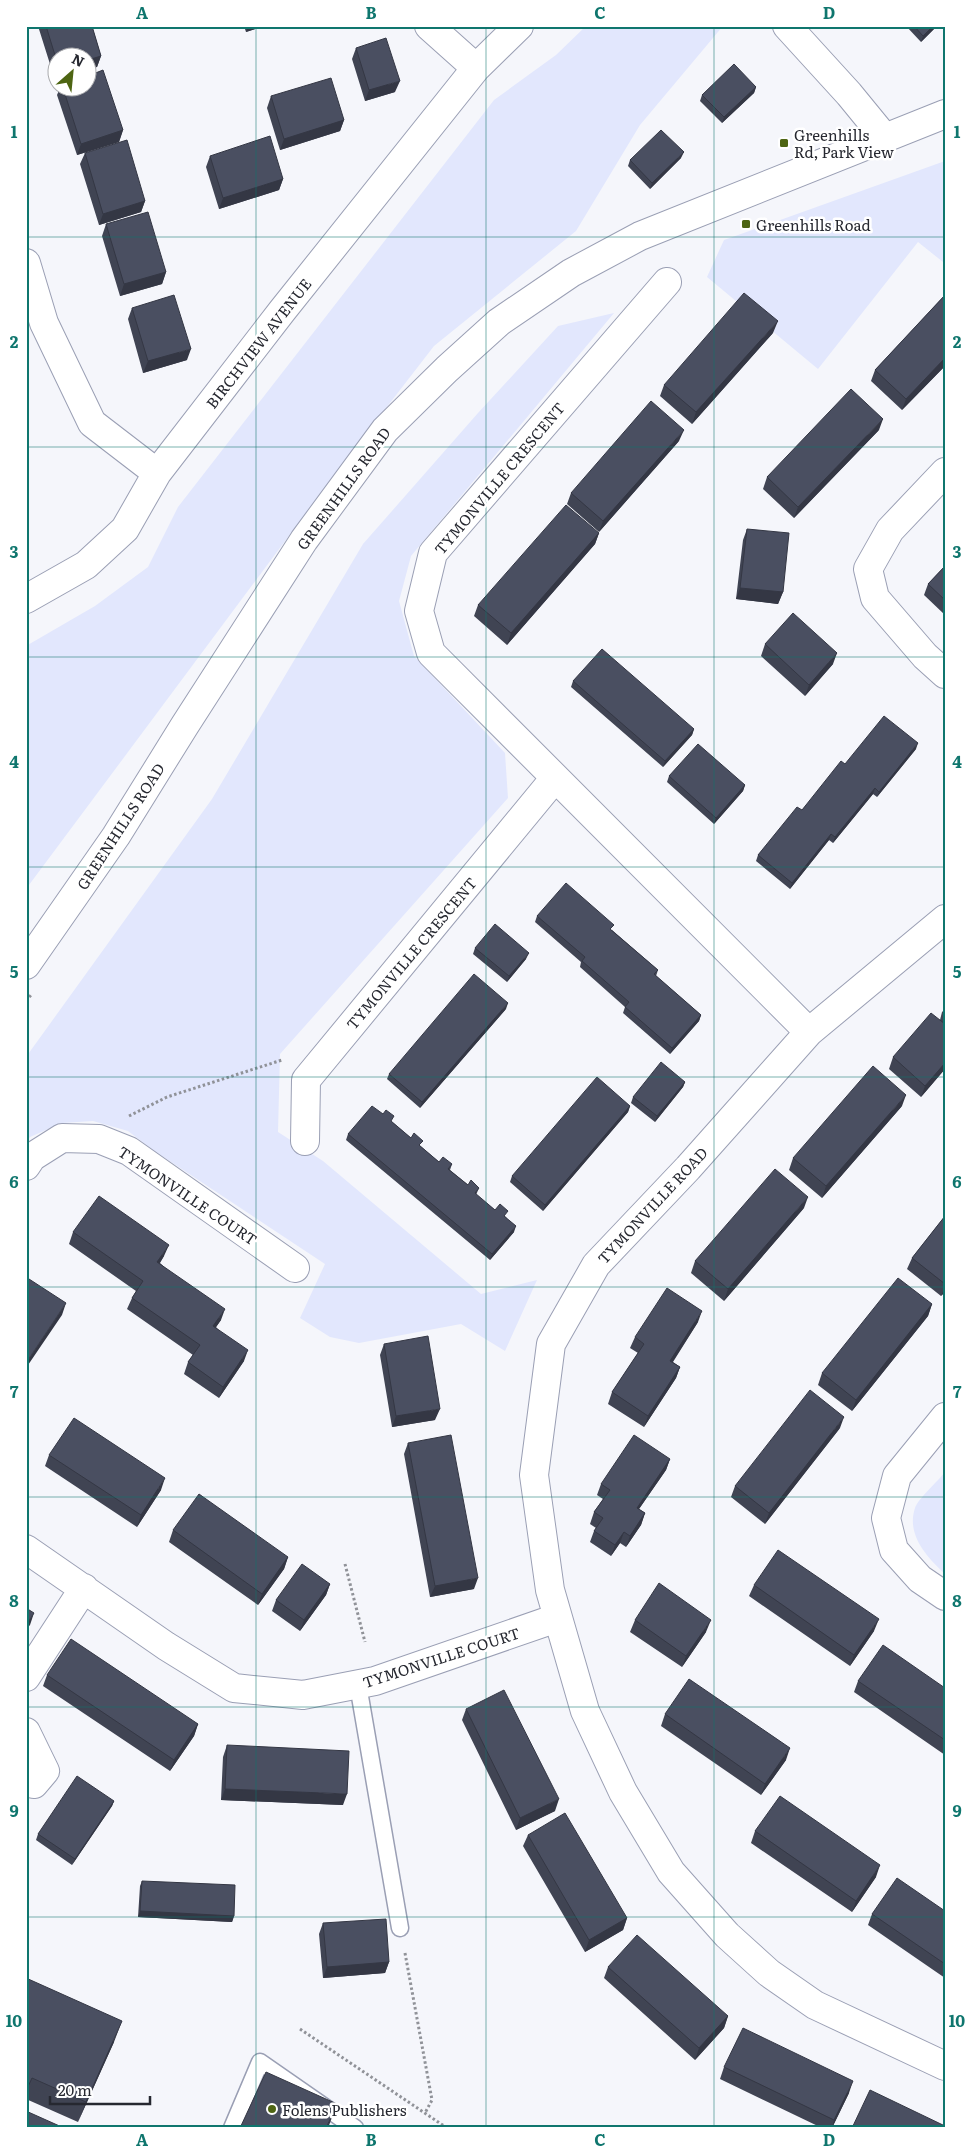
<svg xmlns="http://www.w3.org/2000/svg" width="971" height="2154" font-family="Literata,serif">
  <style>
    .green { fill: #e2e7fd }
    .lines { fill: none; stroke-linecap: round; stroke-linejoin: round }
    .lane-casing { stroke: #9a9fb4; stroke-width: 19 }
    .street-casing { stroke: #9a9fb4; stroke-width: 30 }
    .secondary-casing { stroke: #9a9fb4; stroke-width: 30 }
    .path { stroke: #909298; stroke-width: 3; stroke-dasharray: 2.5 2.5; stroke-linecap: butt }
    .lane { stroke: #fff; stroke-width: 16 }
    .street { stroke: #fff; stroke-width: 28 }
    .secondary { stroke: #fff; stroke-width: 28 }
    .wall { fill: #404453 }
    .shaded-wall { fill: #343744 }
    .building { fill: #4a4f61; stroke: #343744 }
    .grid { fill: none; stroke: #0f766e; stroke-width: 1; stroke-opacity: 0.55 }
    .poi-dot { fill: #4e6513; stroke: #fff; stroke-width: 2 }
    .labels { text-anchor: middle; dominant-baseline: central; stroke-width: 5; stroke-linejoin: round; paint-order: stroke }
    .poi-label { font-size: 15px; fill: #262830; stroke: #fff; text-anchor: start }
    .street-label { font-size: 15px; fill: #262830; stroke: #fff }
    .neatline { fill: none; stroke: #0f766e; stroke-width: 2 }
    .grid-label { font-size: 16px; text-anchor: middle; font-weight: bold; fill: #0f766e }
  </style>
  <rect width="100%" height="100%" fill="#f5f6fb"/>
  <!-- green -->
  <path class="green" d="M586 26H723L640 125 576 231 434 346 335 474 26 889V646L95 606 148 567 178 507 494 100 556 55Z
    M945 161V260L943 262 918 242 818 369 707 277 724 240Z
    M614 313 411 556 399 601 414 656 505 753 508 798 280 1054 278 1132 323 1161 481 1294 537 1280 505 1351 461 1324 359 1343 330 1337 300 1318 325 1264 153 1150 128 1131 93 1121 62 1123 30 1137 26 1142V1057L212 799 363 544 478 413 558 326Z
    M945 1472V1574C927 1557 906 1535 915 1508 918 1499 938 1481 945 1472Z"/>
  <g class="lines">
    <!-- lane casing -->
    <g class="lane-casing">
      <path id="lane" d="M358 1685 400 1928
        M232 2128 260 2062 355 2128"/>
    </g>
    <!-- street casing -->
    <g class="street-casing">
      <path id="street" d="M787 26 849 94 885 138
        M476 68 519 26
        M26 263 44 323 92 423 157 473
        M667 282 433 553 419 611 431 653 809 1032
        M945 472 890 530 868 569 875 598 925 656 945 674
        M26 599 86 565 125 529 157 473 282 311 476 68 429 26
        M945 919 809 1032 688 1168 596 1265 551 1344 534 1475 550 1590 585 1711 623 1792 671 1872 727 1935 769 1973 815 2005 945 2066
        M305 1141 306 1080 555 778
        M26 1166 32 1157 62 1138 99 1139 129 1151 295 1268
        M945 1417 897 1476 886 1518 894 1550 920 1579 945 1596
        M26 1549 166 1646 234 1688 303 1695 375 1681 557 1618
        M26 1677 84 1588
        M26 1732 45 1771 34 1784"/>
    </g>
    <!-- secondary casing -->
    <g class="secondary-casing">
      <path id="secondary" d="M26 965 116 836 185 725 304 540 385 430 447 369 499 322 571 273 640 236 945 114"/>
    </g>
    <!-- path -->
    <path class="path" d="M26 1001 31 995
      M129 1116 167 1097 282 1060
      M345 1564 365 1642
      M405 1953 432 2100 425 2113
      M300 2029 447 2128"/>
    <!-- lane -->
    <use href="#lane" class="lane"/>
    <!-- street -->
    <use href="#street" class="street"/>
    <!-- secondary -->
    <use href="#secondary" class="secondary"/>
  </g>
  <!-- wall -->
  <path class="wall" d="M38 26H92L101 56 97 67 58 58V79L55 80Z
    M244 26H264L246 32Z
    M906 26H937L921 42Z
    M356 48 395 92 365 101 352 59Z
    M756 87 754 93 722 123 700 101 702 95Z
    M60 88H63L123 130 119 142 77 155 57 95Z
    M271 96 344 120 340 131 280 150 267 108Z
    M85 153 145 201 141 212 99 225 80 164Z
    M210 156 283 179 279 190 219 209 206 167Z
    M681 158 650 189 628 166 630 160Z
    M106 224 166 272 162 284 120 296 102 236Z
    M945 295V366L902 410 871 381 875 370Z
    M132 308 187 360 143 373 128 319Z
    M773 333 692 424 660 396 664 385Z
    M879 430 794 518 763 489 767 477Z
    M679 441 599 532 567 504 571 493Z
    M747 529 783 592 778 604 736 599 743 540Z
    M599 533 595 544 507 645 474 616 478 605Z
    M945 566V615L924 595 928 584Z
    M765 644 833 664 805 696 761 656Z
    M573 681 694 729 692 735 663 767 571 687Z
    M916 749 877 797 873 794 833 843 829 840 790 889 756 861 758 855 802 810 845 764Z
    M669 776 745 785 743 791 714 824 667 782Z
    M537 916 612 930 658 970 656 976 701 1015 699 1021 670 1054 623 1013 625 1007 580 967 581 962 535 922Z
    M475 948 526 959 507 982 473 954Z
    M506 1009 420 1108 387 1079 389 1074Z
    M945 1009V1069L921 1097 889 1069 893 1057 940 1020 942 1012Z
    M685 1082 683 1087 655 1122 631 1103 633 1097Z
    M630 1106 628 1112 543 1211 510 1182 512 1176Z
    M902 1106 822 1198 789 1170 793 1158Z
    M392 1122 439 1162 452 1164 450 1170 468 1185 479 1188 476 1195 495 1210 506 1217 514 1232 490 1260 346 1140 348 1134Z
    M804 1208 724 1301 691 1273 695 1261Z
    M945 1216V1292L941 1296 907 1269 912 1258Z
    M73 1232 164 1256 160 1263 221 1320 216 1327 244 1361 219 1398 184 1374 188 1362 193 1355 127 1309 132 1298 136 1291 69 1244Z
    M932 1304 928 1316 852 1411 818 1385 822 1373Z
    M698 1322 673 1362 680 1367 676 1378 644 1427 608 1404 612 1392 638 1353 630 1348 635 1337Z
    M384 1344 435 1420 392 1427 380 1355Z
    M840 1428 765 1524 731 1497 735 1486Z
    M408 1443 474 1589 430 1597 404 1454Z
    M49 1455 161 1490 137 1527 45 1466Z
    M670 1459 666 1470 639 1509 645 1513 641 1525 626 1547 620 1543 611 1556 590 1542 594 1531 596 1528 590 1524 594 1512 603 1499 597 1495 601 1484Z
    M173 1530 288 1557 284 1569 258 1605 169 1542Z
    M330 1584 326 1595 300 1631 272 1611 276 1600Z
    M754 1585 874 1631 850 1666 749 1596Z
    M635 1620 706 1632 682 1667 630 1632Z
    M47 1675 198 1724 194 1736 170 1771 43 1686Z
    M858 1681 945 1688V1755L854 1692Z
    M466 1709 555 1811 516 1830 462 1720Z
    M665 1714 786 1760 761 1795 661 1726Z
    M227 1745 343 1805 221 1800 223 1757Z
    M114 1801 112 1806 72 1865 36 1840 38 1834Z
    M755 1831 876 1877 852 1912 751 1843Z
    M528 1835 627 1918 623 1930 585 1952 523 1846Z
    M142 1881 234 1916 232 1922 138 1917 140 1886Z
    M945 1911V1978L868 1925 872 1914Z
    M323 1923 389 1962 385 1973 323 1978 319 1934Z
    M608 1967 728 2016 724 2028 695 2060 604 1978Z
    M26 1978 114 2042 78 2122 26 2099Z
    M724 2067 849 2093 832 2128H822L720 2079Z"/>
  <!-- shaded-wall -->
  <path class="shaded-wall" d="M248 26H264L246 32Z
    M933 26H937L921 42 923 36Z
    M101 56 97 67 88 70V60Z
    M58 72V79L55 80Z
    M400 81 395 92 365 101 369 90Z
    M756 87 754 93 722 123 724 117Z
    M344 120 340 131 280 150 284 139Z
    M123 130 119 142 77 155 81 144Z
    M684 152 681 158 650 189 652 183Z
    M283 179 279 190 219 209 223 198Z
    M145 201 141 212 99 225 103 214Z
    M166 272 162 284 120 296 124 284Z
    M778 321 773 333 692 424 696 412Z
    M191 349 187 360 143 373 148 361Z
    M945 358V366L902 410 906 399Z
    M883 419 879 430 794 518 798 507Z
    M684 430 679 441 599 532 603 521Z
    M599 533 595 544 507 645 511 633Z
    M740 588 783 592 778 604 736 599Z
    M837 653 833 664 805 696 809 685Z
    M694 729 692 735 663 767 665 761Z
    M918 743 916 749 877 797 879 792Z
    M745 785 743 791 714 824 716 818Z
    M875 788 873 794 833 843 835 837Z
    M831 834 829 840 790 889 792 883Z
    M529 953 526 959 507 982 509 976Z
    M508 1003 506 1009 420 1108 422 1102Z
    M701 1015 699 1021 670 1054 672 1048Z
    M945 1063V1069L921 1097 925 1086Z
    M685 1082 683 1087 655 1122 657 1116Z
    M906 1095 902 1106 822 1198 826 1186Z
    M630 1106 628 1112 543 1211 545 1205Z
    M808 1197 804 1208 724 1301 728 1289Z
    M516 1226 514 1232 490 1260 492 1254Z
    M169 1245 164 1256 153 1273 157 1262Z
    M945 1287V1292L941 1296Z
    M66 1303 62 1315 26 1368V1363Z
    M932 1304 928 1316 852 1411 856 1400Z
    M225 1309 221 1320 209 1337 213 1326Z
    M702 1311 698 1322 666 1372 670 1361Z
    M248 1350 244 1361 219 1398 223 1387Z
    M680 1367 676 1378 644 1427 648 1416Z
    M440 1409 435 1420 392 1427 396 1416Z
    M844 1417 840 1428 765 1524 769 1513Z
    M670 1459 666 1470 632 1519 637 1508Z
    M165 1478 161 1490 137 1527 141 1515Z
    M645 1513 641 1525 626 1547 630 1536Z
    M624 1532 620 1543 611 1556 615 1545Z
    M288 1557 284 1569 258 1605 262 1594Z
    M478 1578 474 1589 430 1597 435 1586Z
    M330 1584 326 1595 300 1631 304 1620Z
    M34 1613 30 1625 26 1630V1625Z
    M879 1619 874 1631 850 1666 854 1655Z
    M711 1620 706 1632 682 1667 686 1656Z
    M198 1724 194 1736 170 1771 174 1760Z
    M790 1748 786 1760 761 1795 765 1784Z
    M225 1789 347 1794 343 1805 221 1800Z
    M559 1799 555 1811 516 1830 520 1818Z
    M114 1801 112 1806 72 1865 75 1859Z
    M880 1865 876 1877 852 1912 856 1901Z
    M140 1911 234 1916 232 1922 138 1917Z
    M627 1918 623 1930 585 1952 589 1940Z
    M389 1962 385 1973 323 1978 327 1967Z
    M728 2016 724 2028 695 2060 699 2048Z
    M122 2021 114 2042 78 2122 86 2102Z
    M853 2081 849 2093 832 2128 834 2120Z
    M337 2104 328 2128H326Z"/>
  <!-- building -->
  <path class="building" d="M46 26H92L101 56 88 60V58H58V65Z
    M914 26H933L923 36Z
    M386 38 400 81 369 90 356 48Z
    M734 64 756 87 724 117 702 95Z
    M103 70 123 130 81 144 63 88H88V76Z
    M331 78 344 120 284 139 271 96Z
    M661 130 684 152 652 183 630 160Z
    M270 136 283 179 223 198 210 156Z
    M127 140 145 201 103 214 85 153Z
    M148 212 166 272 124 284 106 224Z
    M744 293 778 321 696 412 664 385Z
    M174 295 191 349 148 361 132 308Z
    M945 295V358L906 399 875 370Z
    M851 389 883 419 798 507 767 477Z
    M651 401 684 430 603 521 571 493Z
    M566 505 599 533 511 633 478 605Z
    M747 529 789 533 783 592 740 588Z
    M945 566V600L928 584Z
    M793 613 837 653 809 685 765 644Z
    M602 649 694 729 665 761 573 681Z
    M884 716 918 743 879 792 875 788 835 837 831 834 792 883 758 855 797 807 802 810 841 761 845 764Z
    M698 744 745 785 716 818 669 776Z
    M566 883 614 925 610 929 658 970 654 974 701 1015 672 1048 625 1007 629 1002 582 961 585 957 537 916Z
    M495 924 529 953 509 976 475 948Z
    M474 974 508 1003 422 1102 389 1074Z
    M931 1013 945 1024V1063L925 1086 893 1057Z
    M661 1062 685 1082 657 1116 633 1097Z
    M873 1066 906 1095 826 1186 793 1158Z
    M597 1077 630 1106 545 1205 512 1176Z
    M372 1106 383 1114 386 1110 394 1116 391 1121 411 1138 414 1133 423 1141 419 1145 439 1162 443 1157 452 1164 448 1169 468 1185 471 1180 479 1188 475 1193 495 1210 500 1204 508 1211 504 1216 516 1226 492 1254 348 1134Z
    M775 1169 808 1197 728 1289 695 1261Z
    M99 1196 169 1245 157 1262 225 1309 213 1326 248 1350 223 1387 188 1362 200 1345 132 1298 143 1281 73 1232Z
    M945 1216V1284L912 1258Z
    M898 1278 932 1304 856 1400 822 1373Z
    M29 1279 66 1303 26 1363V1283Z
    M667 1288 702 1311 670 1361 680 1367 648 1416 612 1392 644 1344 635 1337Z
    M428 1336 440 1409 396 1416 384 1344Z
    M810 1390 844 1417 769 1513 735 1486Z
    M74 1418 165 1478 141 1515 49 1455Z
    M451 1435 478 1578 435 1586 408 1443Z
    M634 1435 670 1459 637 1508 645 1513 630 1536 624 1532 615 1545 594 1531 603 1518 594 1512 610 1490 601 1484Z
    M199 1494 288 1557 262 1594 173 1530Z
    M778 1550 879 1619 854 1655 754 1585Z
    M302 1564 330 1584 304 1620 276 1600Z
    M659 1583 711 1620 686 1656 635 1620Z
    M26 1608 34 1613 26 1625Z
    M71 1639 198 1724 174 1760 47 1675Z
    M883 1645 945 1688V1740L858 1681Z
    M689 1679 790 1748 765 1784 665 1714Z
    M504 1690 559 1799 520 1818 466 1709Z
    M227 1745 349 1751 347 1794 225 1789Z
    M77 1776 114 1801 75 1859 38 1834Z
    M780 1796 880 1865 856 1901 755 1831Z
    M565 1813 627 1918 589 1940 528 1835Z
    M897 1878 945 1911V1964L872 1914Z
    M142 1881 235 1885 234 1916 140 1911Z
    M386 1919 389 1962 327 1967 323 1923Z
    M637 1935 728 2016 699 2048 608 1967Z
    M26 1978 122 2021 86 2102 32 2078 26 2091Z
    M743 2028 853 2081 834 2120 724 2067Z
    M266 2072 337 2104 326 2128H240Z
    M870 2090 945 2126V2128H852Z
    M26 2111 64 2128H26Z"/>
  <!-- grid -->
  <path class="grid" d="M256 26V2128M486 26V2128M714 26V2128M26 237H945M26 447H945M26 657H945M26 867H945M26 1077H945M26 1287H945M26 1497H945M26 1707H945M26 1917H945"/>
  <!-- markers -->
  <g class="poi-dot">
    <rect x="779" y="138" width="10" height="10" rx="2.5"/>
    <rect x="741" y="219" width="10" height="10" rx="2.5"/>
    <circle cx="272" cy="2109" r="5"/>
  </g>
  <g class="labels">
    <!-- poi labels -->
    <g class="poi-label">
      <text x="794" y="134">Greenhills<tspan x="794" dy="17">Rd, Park View</tspan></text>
      <text x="756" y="224">Greenhills Road</text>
      <text x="282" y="2109">Folens Publishers</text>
    </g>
    <!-- street labels -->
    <g class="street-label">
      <text transform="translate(258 343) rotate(-52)">BIRCHVIEW AVENUE</text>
      <text transform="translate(499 478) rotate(-50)">TYMONVILLE CRESCENT</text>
      <text transform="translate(343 488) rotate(-54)">GREENHILLS ROAD</text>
      <text transform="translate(120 826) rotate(-57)">GREENHILLS ROAD</text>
      <text transform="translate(411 953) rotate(-50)">TYMONVILLE CRESCENT</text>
      <text transform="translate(188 1195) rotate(34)">TYMONVILLE COURT</text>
      <text transform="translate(652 1205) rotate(-47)">TYMONVILLE ROAD</text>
      <text transform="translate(441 1657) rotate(-18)">TYMONVILLE COURT</text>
    </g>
  </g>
  <!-- border -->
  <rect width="971" height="2154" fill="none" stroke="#ffffff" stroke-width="55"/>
  <!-- north arrow -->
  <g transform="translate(72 72) rotate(27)"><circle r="24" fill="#ffffff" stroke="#a8a9ac"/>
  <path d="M0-4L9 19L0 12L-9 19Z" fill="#4e6513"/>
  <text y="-8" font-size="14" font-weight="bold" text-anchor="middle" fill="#262830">N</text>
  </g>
  <!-- scale -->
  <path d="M50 2096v8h100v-8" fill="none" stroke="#262830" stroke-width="2.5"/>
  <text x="58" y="2096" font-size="15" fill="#262830" stroke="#ffffff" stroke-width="4" paint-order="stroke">20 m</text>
  <rect x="28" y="28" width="916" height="2098" class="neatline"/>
  <g class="grid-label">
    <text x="142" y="19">A</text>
    <text x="371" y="19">B</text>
    <text x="600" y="19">C</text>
    <text x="829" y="19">D</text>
    <text x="14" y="138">1</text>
    <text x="957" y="138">1</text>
    <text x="14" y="348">2</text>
    <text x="957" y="348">2</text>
    <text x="14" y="558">3</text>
    <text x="957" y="558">3</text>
    <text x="14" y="768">4</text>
    <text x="957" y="768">4</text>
    <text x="14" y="978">5</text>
    <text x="957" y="978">5</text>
    <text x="14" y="1188">6</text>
    <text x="957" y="1188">6</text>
    <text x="14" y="1398">7</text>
    <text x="957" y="1398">7</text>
    <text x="14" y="1607">8</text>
    <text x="957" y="1607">8</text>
    <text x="14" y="1817">9</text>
    <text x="957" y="1817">9</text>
    <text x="14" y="2027">10</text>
    <text x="957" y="2027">10</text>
    <text x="142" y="2146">A</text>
    <text x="371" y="2146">B</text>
    <text x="600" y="2146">C</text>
    <text x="829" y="2146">D</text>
  </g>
</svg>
